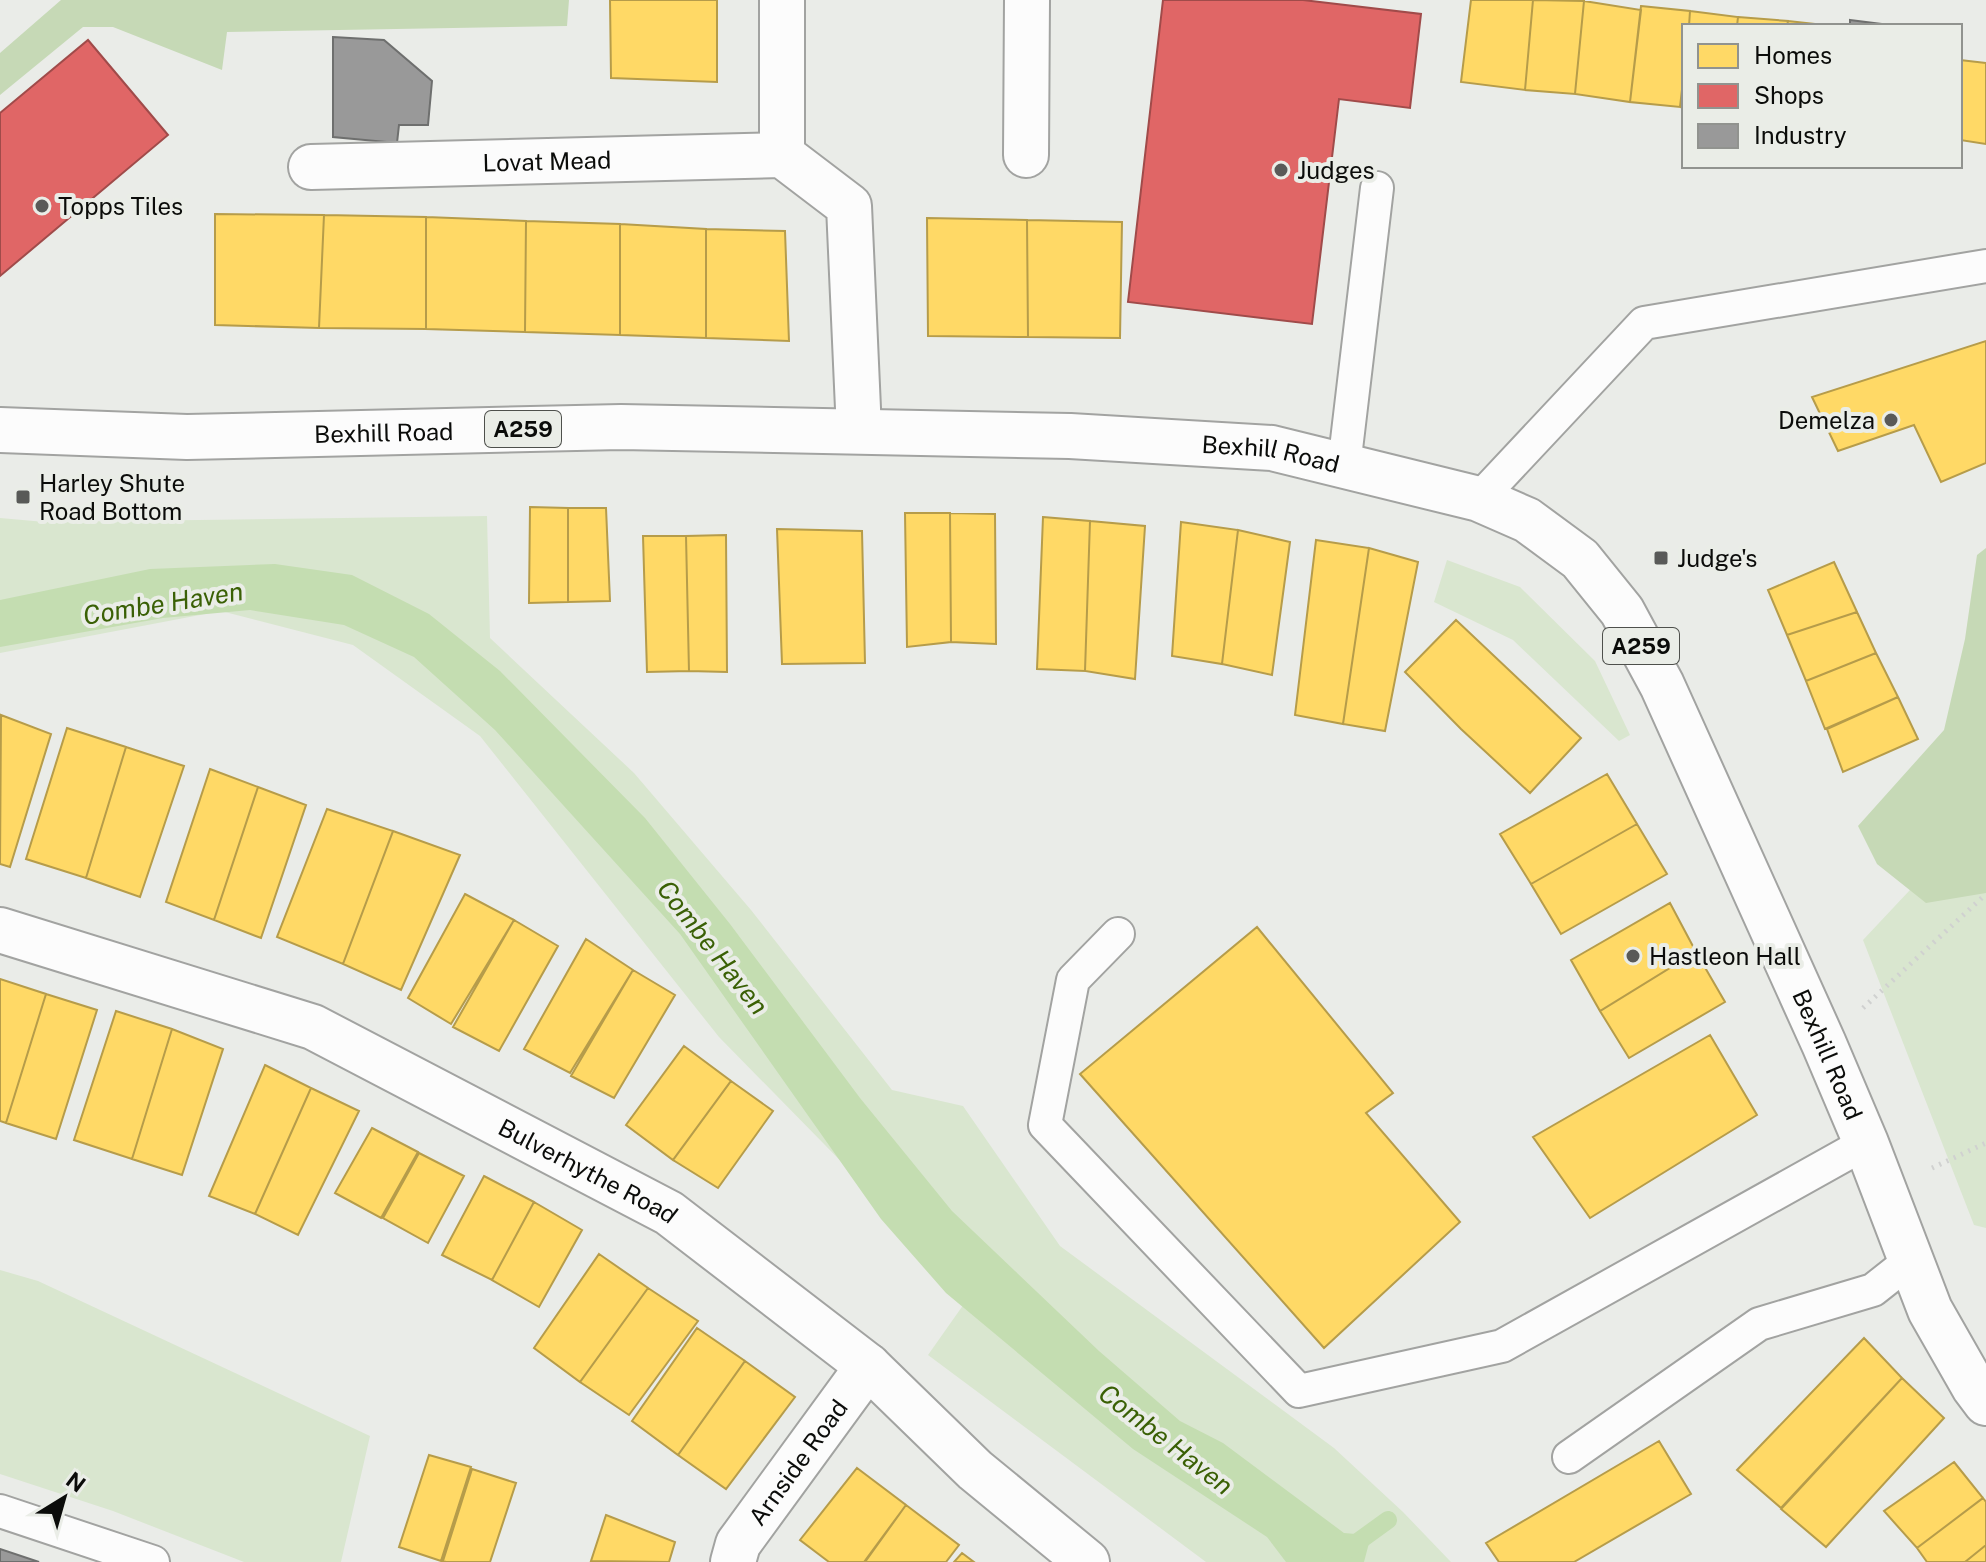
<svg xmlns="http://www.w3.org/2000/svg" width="1986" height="1562" font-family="'Public Sans',sans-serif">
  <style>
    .green { fill: #d9e6cf }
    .forest { fill: #c6d9b6 }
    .water { fill: #c4ddb1 }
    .homes { fill: #ffd966; stroke: #b69c4a; stroke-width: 2 }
    .shops { fill: #e06666; stroke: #a04b4a; stroke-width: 2 }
    .industry { fill: #999; stroke: #6e6f6e; stroke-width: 2 }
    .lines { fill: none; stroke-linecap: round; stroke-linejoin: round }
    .stream { stroke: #c4ddb1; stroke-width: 18 }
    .lane-casing { stroke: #a2a3a1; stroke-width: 36 }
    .street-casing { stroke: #a2a3a1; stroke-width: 48 }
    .highway-casing { stroke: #a2a3a1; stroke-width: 48 }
    .path { stroke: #d0d1d0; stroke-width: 5; stroke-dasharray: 2 6; stroke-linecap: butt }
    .lane { stroke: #fcfcfc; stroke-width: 32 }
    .street { stroke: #fcfcfc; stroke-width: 44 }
    .highway { stroke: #fcfcfc; stroke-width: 44 }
    .poi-dot { fill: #595a58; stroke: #eaede7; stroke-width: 3 }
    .labels { text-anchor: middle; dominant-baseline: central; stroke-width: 8; stroke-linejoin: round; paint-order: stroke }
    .shield { fill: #eaede7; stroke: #4e504c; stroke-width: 2 }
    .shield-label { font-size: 22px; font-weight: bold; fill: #0b0c0a }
    .street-label { font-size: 24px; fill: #0b0c0a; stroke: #eaede7 }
    .poi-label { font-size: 24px; fill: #0b0c0a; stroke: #eaede7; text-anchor: start }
    .water-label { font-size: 26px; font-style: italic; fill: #3a6005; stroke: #eaede7 }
  </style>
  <rect width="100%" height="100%" fill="#eaece8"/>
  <!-- green -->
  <path class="green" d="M487 516 490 638 634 773 751 910 892 1090 963 1106 1060 1246 1334 1448 1403 1512 1451 1562H1206L928 1355 971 1294 719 1037 480 736 353 645 221 611 0 653V518L45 522Z
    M1447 560 1520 587 1595 661 1630 735 1619 741 1513 640 1434 602Z
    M1986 809V1228L1974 1225 1863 940Z
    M0 1270 38 1281 370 1436 341 1562H244L113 1511 0 1474Z"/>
  <!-- forest -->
  <path class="forest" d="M61 0H569L567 26 227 32 222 70 113 27H83L0 95V53Z
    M1986 548V893L1926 903 1877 864 1858 826 1944 730 1965 639 1977 555Z"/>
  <!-- water -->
  <path class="water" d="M275 564 352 575 429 614 500 671 645 818 730 924 860 1098 952 1211 1099 1351 1180 1421 1223 1443 1344 1533 1367 1535 1369 1543 1364 1562H1286L1267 1537 1133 1449 946 1293 881 1219 680 934 495 730 414 657 344 625 250 610 163 618 0 647V600L150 569Z"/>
  <!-- homes -->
  <path class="homes" d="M610 0H717V82L611 78Z
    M1471 0H1533L1525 90 1461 82Z
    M1533 0 1584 1 1575 94 1525 90Z
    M1584 1 1641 10 1630 102 1575 94Z
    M1641 6 1690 11 1689 26H1684V72L1680 107 1630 102Z
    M1690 11 1738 17 1737 26H1689Z
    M1738 17 1788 21 1787 26H1737Z
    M1788 21 1833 26H1787Z
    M1960 60 1986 63V144L1960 140Z
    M1684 72V108L1680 107Z
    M215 214 324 215 319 328 215 325Z
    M324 215 426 217V329L319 328Z
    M426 217 526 221 525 332 426 329Z
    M927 218 1027 220 1028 337 928 336Z
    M1027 220 1122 222 1120 338 1028 337Z
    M526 221 620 224V335L525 332Z
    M620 224 706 229V338L620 335Z
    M706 229 785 231 789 341 706 338Z
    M1986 341V463L1941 482 1914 425 1838 451 1812 397Z
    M530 507 568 508V602L529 603Z
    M568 508H606L610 601 568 602Z
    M905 513H950L951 642 907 647Z
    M950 513 995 514 996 644 951 642Z
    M1043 517 1090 521 1085 671 1037 669Z
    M1090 521 1145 526 1135 679 1085 671Z
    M1181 522 1238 530 1222 664 1172 656Z
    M777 529 862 531 865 663 782 664Z
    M1238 530 1290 542 1272 675 1222 664Z
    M726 535 727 672 689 671 686 536Z
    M643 536H686L689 671 647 672Z
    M1316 540 1369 548 1343 724 1295 715Z
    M1369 548 1418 562 1385 731 1343 724Z
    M1834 562 1857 612 1787 635 1768 590Z
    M1857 612 1876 653 1806 681 1787 635Z
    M1456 620 1581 738 1530 793 1461 729 1405 672Z
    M1876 653 1898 697 1825 729 1806 681Z
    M1898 697 1918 739 1843 772 1827 729Z
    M1 715 51 734 10 867 0 864Z
    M67 728 126 747 86 878 26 859Z
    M126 747 184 766 140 897 86 878Z
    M210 769 258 787 214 920 166 902Z
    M1607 774 1637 824 1531 884 1500 834Z
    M258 787 306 805 261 938 214 920Z
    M327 809 393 831 343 964 277 937Z
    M1637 824 1667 874 1561 934 1531 884Z
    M393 831 460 855 401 990 343 964Z
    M465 894 514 920 451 1024 408 998Z
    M1670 903 1696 952 1600 1011 1571 960Z
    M514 920 558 946 499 1051 453 1027Z
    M1257 927 1393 1093 1366 1113 1460 1222 1324 1348 1080 1074Z
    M586 939 633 970 570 1073 524 1049Z
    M1696 952 1725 1002 1629 1058 1600 1011Z
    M633 970 675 995 614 1098 571 1076Z
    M0 979 46 994 6 1123 0 1121Z
    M46 994 97 1010 56 1139 6 1123Z
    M116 1011 172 1029 132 1159 74 1140Z
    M172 1029 223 1049 182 1175 132 1159Z
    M1710 1035 1757 1115 1590 1218 1533 1137Z
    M684 1046 731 1081 673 1160 626 1125Z
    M265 1065 311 1088 255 1214 209 1196Z
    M731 1081 773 1111 718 1188 673 1160Z
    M311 1088 359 1111 298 1235 255 1214Z
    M372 1128 418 1152 381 1218 335 1193Z
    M419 1153 464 1176 428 1243 383 1218Z
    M484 1176 534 1202 492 1280 442 1255Z
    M534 1202 582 1230 539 1307 492 1280Z
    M599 1254 648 1288 580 1382 534 1348Z
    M648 1288 698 1321 629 1415 580 1382Z
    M697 1328 745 1361 678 1455 632 1421Z
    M1864 1338 1902 1378 1781 1508 1737 1470Z
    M745 1361 795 1397 726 1489 678 1455Z
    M1902 1378 1944 1418 1826 1547 1781 1509Z
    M1659 1441 1691 1494 1574 1562H1499L1486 1543Z
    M429 1455 471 1467 441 1561 399 1547Z
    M1954 1462 1983 1498 1917 1548 1884 1511Z
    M857 1468 906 1505 864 1562H829L800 1540Z
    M472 1469 516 1483 490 1562H446L443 1561Z
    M1983 1498 1986 1502V1545L1965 1562H1927L1917 1548Z
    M906 1505 959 1545 946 1562H865Z
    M606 1515 675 1542 669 1562 591 1561Z
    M1986 1545V1562H1965Z
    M962 1553 974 1562H954Z"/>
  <!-- shops -->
  <path class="shops" d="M1163 0H1303L1421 14 1410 108 1339 99 1312 324 1128 302Z
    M88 40 168 135 0 276V113Z"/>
  <!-- industry -->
  <path class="industry" d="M1850 20 1881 24V26H1850Z
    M333 37 384 40 432 81 428 125H399L397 143 333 137Z
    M0 1549 39 1562H0Z"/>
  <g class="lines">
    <!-- stream -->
    <path class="stream" d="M1330 1562 1388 1520"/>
    <!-- lane casing -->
    <g class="lane-casing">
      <path id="lane" d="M1344 466 1377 188
        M1479 499 1644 323 1986 266
        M1118 934 1073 980 1045 1125 1299 1391 1502 1346 1866 1143
        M1569 1457 1759 1324 1873 1290 1911 1260
        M0 1511 153 1562"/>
    </g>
    <!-- street casing -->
    <g class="street-casing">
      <g id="street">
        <path d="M782 155V0"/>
        <path d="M1026 155 1027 0"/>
        <path id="s1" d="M311 167 782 155 849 206 859 431"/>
        <path id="s2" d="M0 930 313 1027 669 1213 868 1366 975 1470 1087 1562"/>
        <path id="s3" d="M733 1562 738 1544 868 1366"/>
      </g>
    </g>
    <!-- highway casing -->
    <g class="highway-casing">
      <g id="highway">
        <path id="s4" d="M0 430 187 437 621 427 1070 436 1272 448 1479 499 1527 520 1580 559 1622 611 1662 685 1824 1044 1866 1143 1930 1310 1974 1387 1986 1403"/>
      </g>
    </g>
    <!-- path -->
    <path class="path" d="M1863 1008 1986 894
      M1932 1168 1986 1143"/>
    <!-- lane -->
    <use href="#lane" class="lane"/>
    <!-- street -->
    <use href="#street" class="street"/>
    <!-- highway -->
    <use href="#highway" class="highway"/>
  </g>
  <!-- markers -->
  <g class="poi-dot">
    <circle cx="1281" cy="170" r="8"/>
    <circle cx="42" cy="206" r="8"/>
    <circle cx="1891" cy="420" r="8"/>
    <rect x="15" y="489" width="16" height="16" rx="4"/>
    <rect x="1653" y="550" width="16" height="16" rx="4"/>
    <circle cx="1633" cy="956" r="8"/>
  </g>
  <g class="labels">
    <!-- shield labels -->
    <g class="shield">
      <rect x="485" y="411" width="76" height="36" rx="6"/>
      <rect x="1603" y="628" width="76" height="36" rx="6"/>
    </g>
    <g class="shield-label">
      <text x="523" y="429">A259</text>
      <text x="1641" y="646">A259</text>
    </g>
    <!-- street labels -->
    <g class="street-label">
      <text stroke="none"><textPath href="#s1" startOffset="236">Lovat Mead</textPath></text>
      <text stroke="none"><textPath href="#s4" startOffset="384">Bexhill Road</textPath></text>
      <text stroke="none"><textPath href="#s4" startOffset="1272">Bexhill Road</textPath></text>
      <text stroke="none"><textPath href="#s4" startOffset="2160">Bexhill Road</textPath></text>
      <text stroke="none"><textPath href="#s2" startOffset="638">Bulverhythe Road</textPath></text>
      <text stroke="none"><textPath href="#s3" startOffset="120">Arnside Road</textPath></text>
    </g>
    <!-- poi labels -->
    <g class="poi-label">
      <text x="1297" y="170">Judges</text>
      <text x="58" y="206">Topps Tiles</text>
      <text x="1875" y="420" text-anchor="end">Demelza</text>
      <text x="39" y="483">Harley Shute<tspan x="39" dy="28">Road Bottom</tspan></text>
      <text x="1677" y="558">Judge's</text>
      <text x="1649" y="956">Hastleon Hall</text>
    </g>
    <!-- water labels -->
    <g class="water-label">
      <text transform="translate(163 603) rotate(-9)">Combe Haven</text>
      <text transform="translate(713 947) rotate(52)">Combe Haven</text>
      <text transform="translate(1166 1439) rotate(38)">Combe Haven</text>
    </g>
  </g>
  <!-- legend -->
  <rect x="1682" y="24" width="280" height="144" fill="#eaede7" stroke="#91938f" stroke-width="2"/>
  <rect x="1698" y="44" width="40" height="24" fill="#ffd966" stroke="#91938f" stroke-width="2"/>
  <text x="1754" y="64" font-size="24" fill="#0b0c0a">Homes</text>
  <rect x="1698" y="84" width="40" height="24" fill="#e06666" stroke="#91938f" stroke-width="2"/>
  <text x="1754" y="104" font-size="24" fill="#0b0c0a">Shops</text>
  <rect x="1698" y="124" width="40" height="24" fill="#999999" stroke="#91938f" stroke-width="2"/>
  <text x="1754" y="144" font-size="24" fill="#0b0c0a">Industry</text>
  <!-- north arrow -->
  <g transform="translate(64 1498) rotate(37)" stroke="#eaede7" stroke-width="6" paint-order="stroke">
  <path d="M0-6L14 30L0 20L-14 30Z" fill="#0b0c0a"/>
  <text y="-12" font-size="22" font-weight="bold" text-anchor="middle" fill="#0b0c0a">N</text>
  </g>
</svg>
